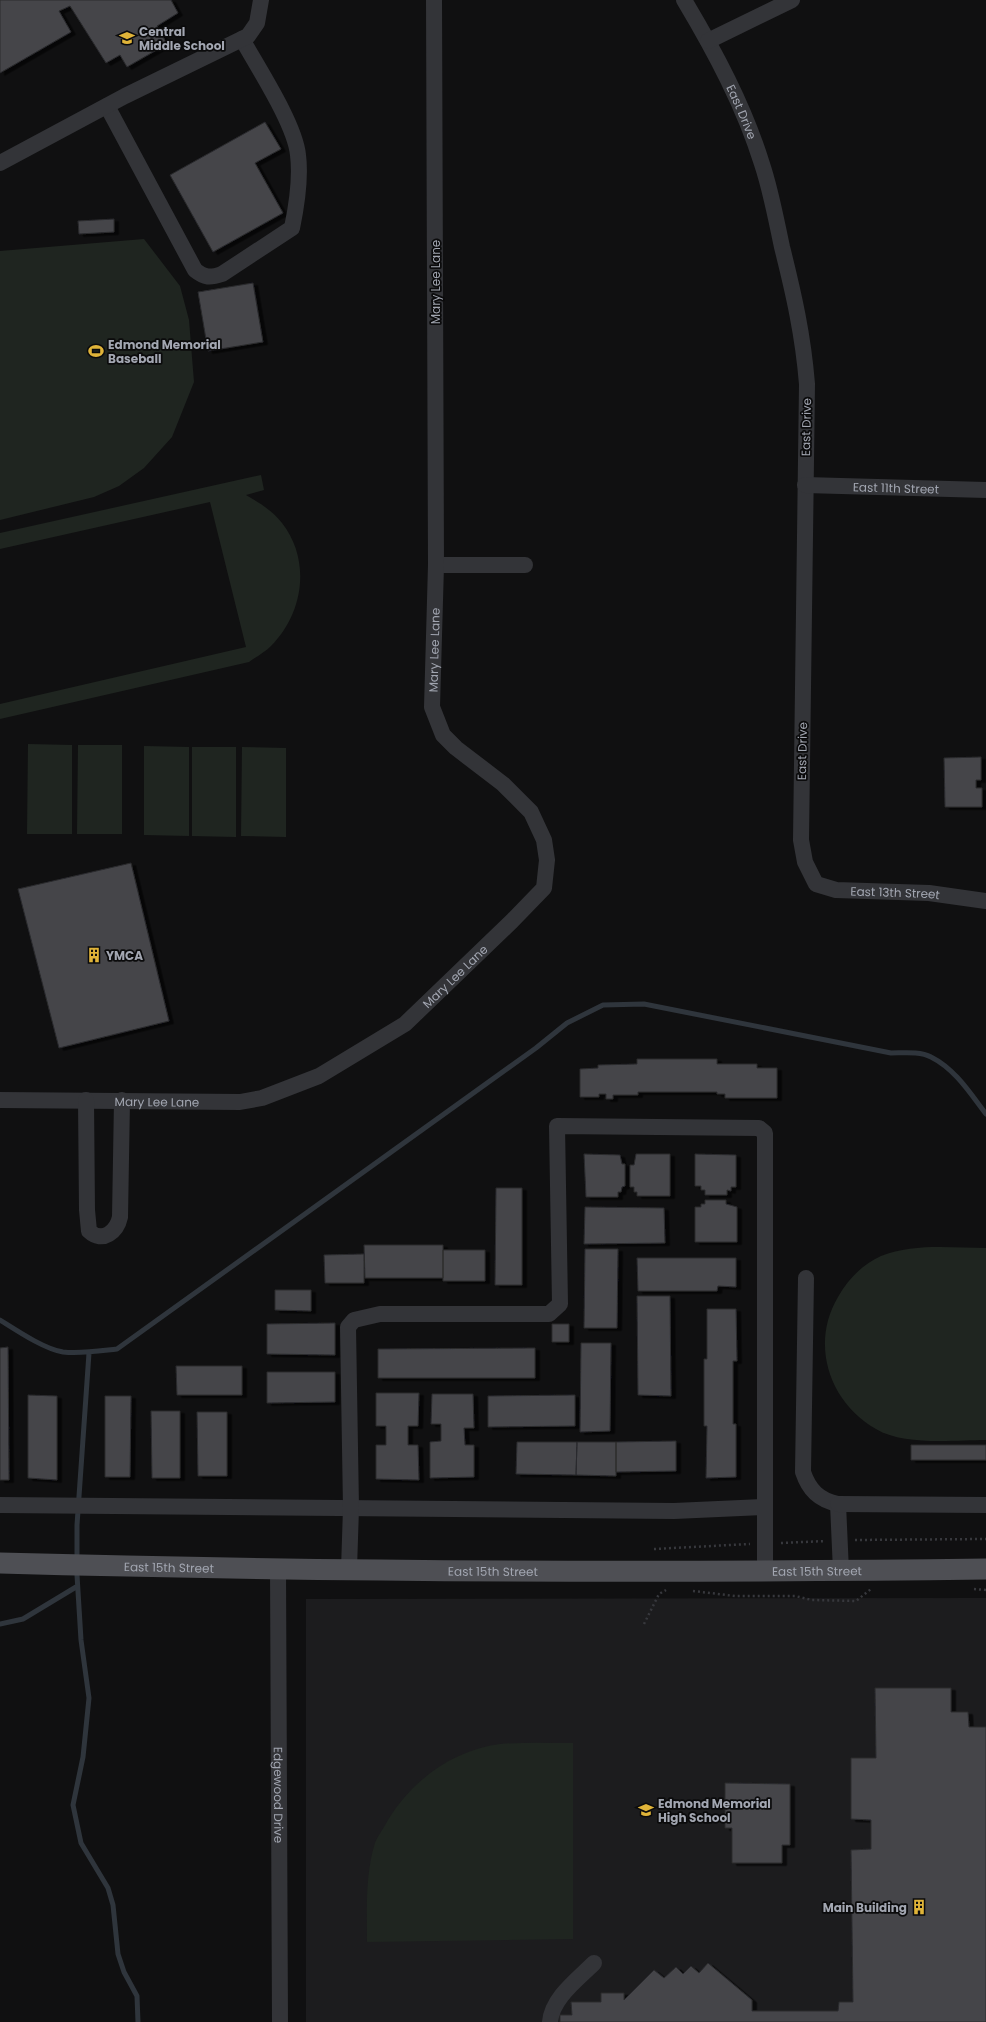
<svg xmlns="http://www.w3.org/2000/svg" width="986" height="2022" font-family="Poppins,sans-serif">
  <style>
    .built { fill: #1c1c1e }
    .garden { fill: #1f2520 }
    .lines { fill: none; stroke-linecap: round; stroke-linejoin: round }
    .stream { stroke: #2f353c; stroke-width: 5 }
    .building { fill: #444549; stroke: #2a2a2d; filter: url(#shadow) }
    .path { stroke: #37383d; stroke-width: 2.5; stroke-dasharray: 2 3; stroke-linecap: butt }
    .minor { stroke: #333438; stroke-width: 16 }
    .major { stroke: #4e4f54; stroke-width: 21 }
    .labels { text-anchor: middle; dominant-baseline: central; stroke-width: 3.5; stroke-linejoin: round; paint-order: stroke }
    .poi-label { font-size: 12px; font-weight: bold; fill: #a2a6b1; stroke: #0b0b0c; text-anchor: start }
    .street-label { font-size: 12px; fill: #a2a6b1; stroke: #0b0b0c }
  </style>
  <defs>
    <filter id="shadow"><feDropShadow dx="4.5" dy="2.5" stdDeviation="0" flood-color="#0009"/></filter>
  </defs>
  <rect width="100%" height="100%" fill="#101011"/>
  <!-- built -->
  <path class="built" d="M986 1598V2022H306V1599Z"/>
  <!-- garden -->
  <path class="garden" d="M144 239 180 286 189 320 194 382 172 437 144 468 119 486 94 497 0 520V251Z
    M261 475 264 490 246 495C259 503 272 510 282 523 311 560 304 613 271 646 265 652 256 657 249 662L0 719V704L246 647 210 502 0 549V533Z
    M28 744 72 745V834H27Z
    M78 745H122V834H77Z
    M144 746 189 747V836L144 835Z
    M192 747H236V837L192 836Z
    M242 747 286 748V837L241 836Z
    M986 1248V1440C954 1440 904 1446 876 1429 829 1402 810 1344 838 1297 848 1279 863 1264 881 1256 914 1243 952 1248 986 1248Z
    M573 1743V1939L367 1942C367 1909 365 1875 375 1843 377 1837 381 1832 384 1827 407 1784 451 1750 500 1744 524 1742 549 1743 573 1743Z"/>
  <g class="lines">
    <!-- stream -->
    <path class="stream" d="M0 1320C16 1330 44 1349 63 1352 81 1354 99 1351 117 1349L536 1048 567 1023 603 1005 644 1004 891 1053C903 1053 920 1051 931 1057 955 1069 970 1093 986 1114
      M77 1554V1525L89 1353
      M77 1575 81 1640 89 1698 83 1757 73 1805 81 1843 108 1888 113 1905 118 1954 124 1972 137 1996 138 2022
      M0 1624 23 1619 76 1587"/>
  </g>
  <!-- building -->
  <path class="building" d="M0 0H171L178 13 157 26 167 44 127 67 120 55 106 63 70 6 59 11 71 32 0 73Z
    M265 122 281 149 255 163 283 213 213 252 170 175Z
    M114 219V232L79 234 78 221Z
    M253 283 263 342 208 351 198 292Z
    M981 757V780H976V788H982V807H945L944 758Z
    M131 863 169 1021 59 1048 18 889Z
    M637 1059H717V1064H757V1068H777V1098H725V1094H717V1092H638V1095H613V1099H606V1094H599V1097H580V1069L598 1068V1065L637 1064Z
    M584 1154 620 1155 622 1164H625V1186L622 1187 621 1192H618V1197H586Z
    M636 1154H670V1196H637V1192H634V1187H630V1165H634Z
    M695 1154 736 1155V1187H731V1191L727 1190V1195H705V1190H701V1186H695Z
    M496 1188H522V1285H495Z
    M705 1200H726V1204L737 1207V1242H695V1207H701V1204H705Z
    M585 1207 664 1208 665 1243 584 1244Z
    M364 1245H443V1278H365Z
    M585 1249H618L617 1328H584Z
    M443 1250H485V1281H443Z
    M364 1254V1283H325L324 1255Z
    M637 1258H736V1287L718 1286 717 1291H638Z
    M275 1290H311V1311L275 1310Z
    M637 1296H670L671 1396 638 1395Z
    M707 1309H736L737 1361H733V1424H736V1477L706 1478 707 1426H704V1359H707Z
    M335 1323V1355L267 1354V1324Z
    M552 1324H569V1342H552Z
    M581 1343H611L610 1431 580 1432Z
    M8 1347 9 1480H0V1348Z
    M535 1348V1378H378V1349Z
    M176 1366H242V1395H177Z
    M267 1372H335V1402L267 1403Z
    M376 1393H419L418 1426H408V1445H418L419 1480 376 1479V1445H386V1426H376Z
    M432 1394H473L474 1428H464L465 1445H474V1477L430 1478V1442L441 1441V1424H431Z
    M28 1395 57 1396V1480L28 1478Z
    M575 1395V1426L488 1427V1396Z
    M105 1396H131L130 1477H105Z
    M151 1411H180V1478H152Z
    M197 1412H227V1476H198Z
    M676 1441V1471L616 1472V1442Z
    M517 1442H577L576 1475 516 1474Z
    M577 1442H616V1476L576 1475Z
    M911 1445H986V1460H911Z
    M875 1688H951V1712H968L969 1727H986V2022H560V2015H572L571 2002H601V1993H624V2000L654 1970 664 1978 676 1967 683 1974 691 1966 699 1973 708 1963 752 2000V2011H838L839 2002H853L851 1850 871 1849V1820L851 1819V1758H876Z
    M725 1783 790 1784V1845H782V1863H732V1828H725Z"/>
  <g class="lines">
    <!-- path -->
    <path class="path" d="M855 1540 986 1539
      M781 1543 826 1541
      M654 1549 750 1544
      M974 1589 986 1590
      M693 1591 735 1596H795L812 1600 856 1601 871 1589
      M644 1624 659 1594 666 1590"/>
    <!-- minor -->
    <g class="minor">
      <path id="s1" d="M684 0C715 52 744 106 762 164 771 191 776 219 782 247 794 295 803 335 807 384L801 840 805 862 816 884 836 890 929 893 986 901"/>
      <path d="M708 41 792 0"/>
      <path d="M107 106 195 270C205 278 210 278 222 274L292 228C297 204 301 179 298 155 295 124 258 68 242 39"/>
      <path d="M0 163 125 96 248 36 257 23 261 0"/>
      <path id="s2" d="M805 485 986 490"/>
      <path d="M436 565H525"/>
      <path id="s3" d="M0 1100 240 1102 262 1098 319 1076 405 1024 512 921 544 888 547 860 544 840 531 812 503 784 456 748 443 735 432 707 436 565 434 0"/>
      <path d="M86 1100 87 1210 89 1231C103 1244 117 1231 120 1217L122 1100"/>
      <path d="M806 1278 803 1472C809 1490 819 1500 838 1504L841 1571"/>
      <path d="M838 1504 986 1505"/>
      <path d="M0 1505 674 1511 763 1507"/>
      <path id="s4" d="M278 1568 280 2022"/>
      <path d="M349 1569 351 1508 348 1327 354 1320 380 1314H549L560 1304 557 1126 759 1128 765 1133V1571"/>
      <path d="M550 2022C552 1998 577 1980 594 1963"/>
    </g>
    <!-- major -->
    <path class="major" id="s5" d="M0 1563C328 1572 657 1573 986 1569"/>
  </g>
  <!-- icons -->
  <defs>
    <g id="school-bare" transform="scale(1.2)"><path d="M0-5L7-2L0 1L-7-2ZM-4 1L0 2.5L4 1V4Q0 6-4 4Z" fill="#e0b439" stroke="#0b0b0c" stroke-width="2.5" paint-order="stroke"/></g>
    <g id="stadium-bare" transform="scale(1.2)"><path d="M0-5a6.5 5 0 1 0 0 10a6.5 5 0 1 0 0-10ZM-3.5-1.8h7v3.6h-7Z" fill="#e0b439" stroke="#0b0b0c" stroke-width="2.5" paint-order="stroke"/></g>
    <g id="building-bare" transform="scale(1.2)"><path d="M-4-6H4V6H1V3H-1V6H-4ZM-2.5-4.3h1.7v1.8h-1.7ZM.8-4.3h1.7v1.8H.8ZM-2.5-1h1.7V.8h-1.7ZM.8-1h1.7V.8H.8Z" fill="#e0b439" stroke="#0b0b0c" stroke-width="2.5" paint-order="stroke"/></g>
  </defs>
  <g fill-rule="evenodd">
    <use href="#school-bare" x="127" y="38"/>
    <use href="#stadium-bare" x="96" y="351"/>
    <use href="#building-bare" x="94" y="955"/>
    <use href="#school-bare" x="646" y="1810"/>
    <use href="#building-bare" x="919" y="1907"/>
  </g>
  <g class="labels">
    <!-- poi labels -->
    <g class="poi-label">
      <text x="139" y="31">Central<tspan x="139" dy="14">Middle School</tspan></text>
      <text x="108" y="344">Edmond Memorial<tspan x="108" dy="14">Baseball</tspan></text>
      <text x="106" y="955">YMCA</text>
      <text x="658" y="1803">Edmond Memorial<tspan x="658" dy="14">High School</tspan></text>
      <text x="907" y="1907" text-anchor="end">Main Building</text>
    </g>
    <!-- street labels -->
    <g class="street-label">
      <text stroke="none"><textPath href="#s1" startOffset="126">East Drive</textPath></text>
      <text transform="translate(435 282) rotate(-90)">Mary Lee Lane</text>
      <text transform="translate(806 427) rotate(-89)">East Drive</text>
      <text stroke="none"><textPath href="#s2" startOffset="91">East 11th Street</textPath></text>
      <text stroke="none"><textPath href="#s3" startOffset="902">Mary Lee Lane</textPath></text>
      <text transform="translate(802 751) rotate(-89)">East Drive</text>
      <text stroke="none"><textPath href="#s1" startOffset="990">East 13th Street</textPath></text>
      <text stroke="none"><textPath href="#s3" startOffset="493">Mary Lee Lane</textPath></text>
      <text stroke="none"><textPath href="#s3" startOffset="157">Mary Lee Lane</textPath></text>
      <text stroke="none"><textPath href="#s5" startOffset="169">East 15th Street</textPath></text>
      <text stroke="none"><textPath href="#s5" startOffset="493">East 15th Street</textPath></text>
      <text stroke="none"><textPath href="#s5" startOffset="817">East 15th Street</textPath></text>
      <text stroke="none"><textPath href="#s4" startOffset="227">Edgewood Drive</textPath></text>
    </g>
  </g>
</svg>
